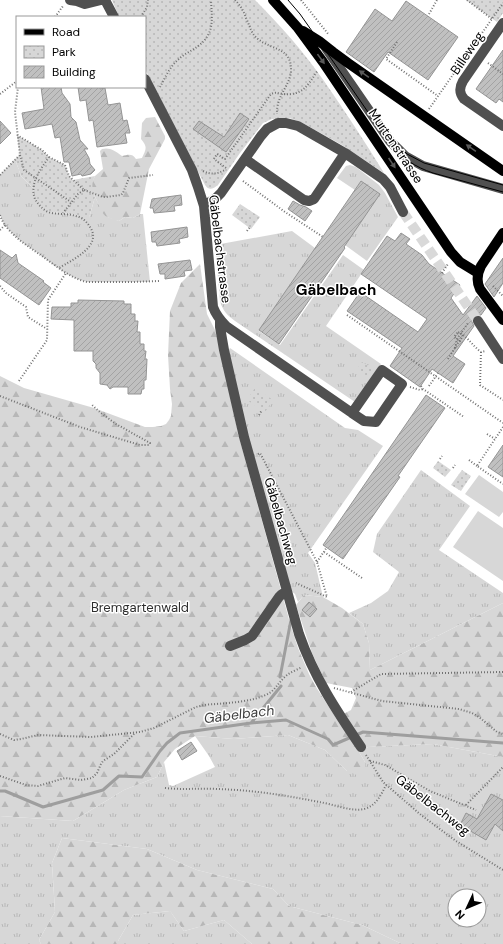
<svg xmlns="http://www.w3.org/2000/svg" width="503" height="944" font-family="'DM Sans',sans-serif">
  <style>
    .grass { fill: url(#grass-tufts); fill-rule: evenodd }
    .forest { fill: url(#forest-firs) }
    .park { fill: url(#park-dots) }
    .pitch { fill: #d7d7d7 }
    .lines { fill: none; stroke-linecap: round; stroke-linejoin: round }
    .stream { stroke: #9e9e9e; stroke-width: 3 }
    .building { fill: url(#building-hatch); stroke: #949494 }
    .minor-tunnel { stroke: #d9d9d9; stroke-width: 10; stroke-dasharray: 10 5; stroke-linecap: butt }
    .path { stroke: #727272; stroke-width: 2; stroke-dasharray: 1 2; stroke-linecap: butt }
    .minor { stroke: #505050; stroke-width: 10 }
    .major { stroke: #000; stroke-width: 10 }
    .tram { stroke: #000; stroke-width: 1 }
    .oneway { fill: #595959 }
    .labels { text-anchor: middle; dominant-baseline: central; stroke-width: 3; stroke-linejoin: round; paint-order: stroke }
    .street-label { font-size: 13px; fill: #000; stroke: #fff }
    .park-label { font-size: 13px; fill: #2e2e2e; stroke: #fff }
    .water-label { font-size: 14px; font-style: italic; fill: #3f3f3f; stroke: #fff }
    .quarter-label { font-size: 15px; font-weight: bold; fill: #000; stroke: #fff }
  </style>
  <defs>
    <pattern id="grass-tufts" width="24" height="20" patternUnits="userSpaceOnUse"><rect width="24" height="20" fill="#d7d7d7"/><path d="M3 7l-1-3M5 7V3M7 7l1-3M15 17l-1-3M17 17v-4M19 17l1-3" fill="none" stroke="#b7b7b7"/></pattern>
    <pattern id="forest-firs" width="22" height="20" patternUnits="userSpaceOnUse"><rect width="22" height="20" fill="#d7d7d7"/><path d="M5 1l3.5 6h-7zM16 11l3.5 6h-7z" fill="#b7b7b7"/></pattern>
    <pattern id="park-dots" width="8" height="8" patternUnits="userSpaceOnUse"><rect width="8" height="8" fill="#d7d7d7"/><path d="M2 2h.1M6 6h.1" fill="none" stroke="#b7b7b7" stroke-width="1.8" stroke-linecap="round"/></pattern>
    <pattern id="building-hatch" width="6" height="6" patternUnits="userSpaceOnUse"><rect width="6" height="6" fill="#c0c0c0"/><path d="M-1 1l2-2M0 6l6-6M5 7l2-2" fill="none" stroke="#a3a3a3"/></pattern>
  </defs>
  <rect width="100%" height="100%" fill="#fff"/>
  <!-- grass -->
  <path class="grass" d="M15 159 21 176 33 188 34 196 49 212 71 214 89 218 95 197 105 216 119 221 125 217 133 218 140 214H143L150 282H87C69 278 54 265 39 254 29 247 18 240 10 231 5 226 2 221 0 215V175Z
    M350 165 356 167 379 185 385 193 398 217 367 261 345 245 361 181 355 190 337 178 346 166Z
    M292 231 315 248 259 331 280 345 343 255 364 270 326 326 381 364 355 402 235 321C227 315 223 311 220 301L215 245Z
    M230 348 345 428 358 430 383 446 308 553 315 563 323 597 304 595 298 602 295 594 290 590 252 453 228 351Z
    M421 470 470 506 439 550 503 593V603L370 670 369 643 363 624 349 613 371 603 388 591 399 572 373 552 377 534Z
    M288 735 325 750 347 771 365 762 359 752 368 747 433 744 503 757V944H402L362 925 289 906 273 889 197 870 147 849 62 838 52 863 55 912 39 940 41 944H0V816L73 821 124 790 157 777 164 762 169 785 173 786 215 767 209 756 195 736 234 739ZM455 896H479V920H455Z
    M170 911 184 931 224 920 252 944H118V941L133 915Z"/>
  <!-- forest -->
  <path class="forest" d="M155 117 165 136V139L149 169 140 214 133 218 125 217 119 221 114 220 105 216 102 212 92 190V182L95 176 103 169 100 151 102 149C110 147 115 151 122 156 128 155 132 153 136 159L142 158C146 149 148 147 141 139L142 123 146 118Z
    M200 264 207 314 216 332 239 437 290 623 298 648 309 674 316 687 336 718 351 710 356 698 352 688 326 683 312 653 296 605 304 595 323 597 342 608 363 624 369 643 370 670 503 603V757L433 744 368 747 359 752 365 762V771L357 775 347 771 325 750 288 735 234 739 195 736 175 749 164 762 157 777 124 790 73 821 0 816V376L24 388 94 408 145 427H153L161 426 166 424 169 420 171 416 172 404 170 389 168 355 170 311 181 283Z
    M62 838 147 849 197 870 273 889 289 906 362 925 402 944H252L224 920 184 931 170 911 133 915 118 941V944H41L39 940 55 912 52 863Z"/>
  <!-- park -->
  <path class="park" d="M112 0H255C280 25 304 52 324 81 345 111 365 142 384 173L342 145 301 122 289 118 272 119 263 123 240 153 218 185C213 189 209 191 205 185L145 69V17H119Z
    M466 0H503V13L497 22Z
    M17 135 42 150 49 157 65 165 69 176 73 180 95 176C91 184 92 189 95 197L89 218 86 221 78 216 71 214 49 212 42 208 37 202 34 196 33 188 21 176 15 159 20 155Z
    M240 204 260 217 251 229 232 215Z
    M362 362 374 369 368 377 357 369Z
    M255 388 273 400 265 412 247 400Z
    M438 461 451 470 445 477 433 468Z
    M462 470 471 476 461 491 451 485Z"/>
  <!-- pitch -->
  <path class="pitch" d="M479 475 503 492V512L499 517 465 494Z
    M478 511 503 528V581L453 547Z"/>
  <g class="lines">
    <!-- stream -->
    <path class="stream" d="M280 677 291 620
      M251 723 281 686
      M0 791H5L43 807 103 790 119 776 142 777 160 751 167 743 180 733 251 723 286 720 328 739 333 745 363 732 503 743"/>
  </g>
  <!-- building -->
  <path class="building" d="M406 1 458 37 428 80 388 52 374 72 346 52 375 9 392 21Z
    M503 50V102L499 99 496 103 476 89Z
    M41 87H61L62 93 70 104 71 117 76 122 80 140 88 149H84L89 158 90 164 95 170 91 174 82 176 81 174 72 176 69 162H64L60 137 55 138 52 124 25 129 22 113 44 109Z
    M78 87H100V89L105 88 108 105 120 103 123 121 127 120 130 133H125L127 143 97 147 93 120 89 121 86 100 80 101Z
    M240 113 249 119 226 152 193 129 199 121 224 137Z
    M0 121 11 133 0 144Z
    M361 181 380 194 344 247 345 248 279 344 259 330Z
    M181 195 182 205 174 206 175 211 154 213 153 208H150L152 199Z
    M293 201 300 205 306 207 312 211 305 221 288 209Z
    M187 227 188 237 179 239 180 243 157 246 156 242H152L151 232Z
    M401 233 410 239 406 244 422 255 429 264 460 285 451 298 463 315 477 296 486 308 481 315H477L472 318V322L474 326 453 356 465 364 453 383 432 369 420 387 390 366 402 348 347 311 360 292 418 332 427 319 361 274 387 236 395 241Z
    M0 250 12 258 16 254 18 263 44 281 43 282 51 288 39 305 0 278Z
    M503 258V283L494 297 485 284Z
    M190 260 192 270 184 271 185 276 165 279V274H160L158 264Z
    M78 300 124 301V304H131V314H135V321H138L137 332H140V344H144V351H146L145 359H147L146 380H144V389H142L141 394H128V387H113L110 389 107 385 100 384V373L96 368V364L93 361V351H74V320L51 319 52 307H71V303H78Z
    M426 395 445 408 398 476 400 477 343 559 323 545Z
    M503 445V477L488 467Z
    M309 602 317 609 310 617 302 610Z
    M191 742 197 751 182 760 177 751Z
    M491 794 503 800V831L495 824 486 840 460 825 466 813 477 819Z"/>
  <g class="lines">
    <!-- minor-tunnel -->
    <path class="minor-tunnel" d="M403 212 478 321"/>
    <!-- path -->
    <path class="path" d="M235 0C240 5 244 11 246 18 250 26 251 34 258 39 271 50 292 47 291 71 290 86 276 96 277 114
      M301 0 329 35
      M467 0 492 19
      M429 14 437 0
      M55 17 63 6
      M141 17 147 7 148 0
      M397 42 386 59 438 96
      M488 63 503 74
      M160 87C165 78 170 66 179 59 184 54 191 51 197 47 215 34 212 20 211 0
      M0 94 17 81
      M429 109 503 3
      M17 135 42 150 49 157C41 169 29 183 35 199 38 204 42 209 48 212 57 215 67 213 76 216 82 217 87 222 90 227 103 246 72 260 59 268
      M20 155 24 170 71 202
      M49 157 65 165 69 176 84 190 78 194 63 213
      M226 168 214 159 217 154 225 159 271 94C275 92 278 93 283 94 303 96 308 85 318 70
      M203 171C211 175 217 174 225 170
      M0 175 20 155 15 112 18 87
      M243 181 285 212 323 237
      M84 190 103 197H106L121 195 123 193 129 178 153 175
      M0 215C2 221 5 226 10 231 18 240 29 247 39 254 54 264 69 278 87 282H133L159 281
      M0 230 5 225
      M247 231 250 227
      M442 273 448 264
      M0 286 6 293 26 307 28 317 47 329
      M493 286 503 296
      M347 315 503 423
      M458 332 463 335 460 341 454 337Z
      M461 333C469 339 474 347 481 352L486 351
      M455 348 457 339 468 323
      M481 352 480 385 503 400
      M448 359 463 335
      M19 381 47 340 48 300 66 273
      M421 386 423 389 464 417
      M429 386 438 373
      M410 387 420 390 423 389
      M0 396 80 427 140 445H149L150 443 116 424 101 413 91 404
      M259 415 262 410
      M503 427 477 466 503 484
      M487 434 495 439
      M258 454 260 453 317 562 327 597 296 583
      M440 459 442 456
      M469 460 477 466
      M453 468 455 465
      M324 552 362 578
      M317 562 327 547
      M334 688 382 701 459 709 472 713 479 717 497 732 503 734
      M351 692 381 674 503 672
      M0 734 14 740 21 739 38 735 91 737 140 732 154 728 196 707 204 705C223 703 254 703 271 692 277 687 280 681 286 676 290 672 297 670 302 667
      M366 755 383 782 421 815 456 841 503 870
      M370 761 385 765 430 791 476 810
      M0 776 26 785 38 786 65 778 81 780 92 778 97 773 101 764 103 761 114 754 135 733
      M165 788C182 790 199 788 217 789 251 790 285 795 319 802 333 804 351 812 364 809 376 806 381 795 386 785
      M466 805 503 767"/>
    <!-- minor -->
    <path class="minor" d="M70 0 77 1 85 4 101 0
      M105 0 114 17
      M503 23 463 81C459 88 459 93 464 99L503 126
      M326 48 390 141 405 156 423 166 503 189
      M145 79 192 170 198 187 204 206 213 307C216 315 220 320 226 326L352 413
      M245 159 304 200 309 201 314 199 345 153
      M204 206 216 198 221 193 261 136 267 129 278 123H286L298 126 345 153 383 179 390 187 403 212
      M220 320V327L224 350 244 437 299 634C314 677 336 710 361 747
      M478 321 503 359
      M382 370 402 384 376 422 364 421 352 413Z
      M230 646 245 640 252 636 279 597 281 595 287 591"/>
    <!-- major -->
    <path class="major" d="M273 0 298 28 323 62 451 252 460 262 478 273
      M303 31 319 41 333 52 348 63 503 171
      M503 233 481 266C477 274 476 281 480 289L503 320"/>
    <!-- tram -->
    <path class="tram" d="M288 0 300 14 319 41 390 144C402 158 415 167 433 173L503 192
      M402 149 407 154 424 163 503 185"/>
  </g>
  <!-- one-way arrows -->
  <defs><path id="oneway-solid" d="M-6-.8H1V-3.2L6.5 0L1 3.2V.8H-6Z"/></defs>
  <g class="oneway">
    <use href="#oneway-solid" transform="translate(321 59) rotate(54)"/>
    <use href="#oneway-solid" transform="translate(364 74) rotate(-145)"/>
    <use href="#oneway-solid" transform="translate(471 148) rotate(-145)"/>
    <use href="#oneway-solid" transform="translate(392 163) rotate(56)"/>
  </g>
  <g class="labels">
    <!-- street labels -->
    <g class="street-label">
      <text transform="translate(467 53) rotate(-56)">Billeweg</text>
      <text transform="translate(396 146) rotate(56)">Murtenstrasse</text>
      <text transform="translate(220 249) rotate(83)">Gäbelbachstrasse</text>
      <text transform="translate(281 521) rotate(74)">Gäbelbachweg</text>
      <text transform="translate(433 805) rotate(38)">Gäbelbachweg</text>
    </g>
    <!-- park labels -->
    <g class="park-label">
      <text x="140" y="607">Bremgartenwald</text>
    </g>
    <!-- water labels -->
    <g class="water-label">
      <text transform="translate(239 714) rotate(-7)">Gäbelbach</text>
    </g>
    <!-- quarter labels -->
    <g class="quarter-label">
      <text x="336" y="290">Gäbelbach</text>
    </g>
  </g>
  <!-- legend -->
  <rect x="16" y="16" width="130" height="72" fill="#ffffff" stroke="#999999"/>
  <rect x="24" y="29" width="20" height="6" fill="#000000" stroke="#999999"/>
  <text x="52" y="36" font-size="12" fill="#000000">Road</text>
  <rect x="24" y="46" width="20" height="12" fill="url(#park-dots)" stroke="#999999"/>
  <text x="52" y="56" font-size="12" fill="#000000">Park</text>
  <rect x="24" y="66" width="20" height="12" fill="url(#building-hatch)" stroke="#999999"/>
  <text x="52" y="76" font-size="12" fill="#000000">Building</text>
  <!-- north arrow -->
  <g transform="translate(467 908) rotate(226)"><circle r="19" fill="#ffffff" stroke="#999999"/>
  <path d="M0-3L7 15L0 10L-7 15Z" fill="#000000"/>
  <text y="-6" font-size="11" font-weight="bold" text-anchor="middle" fill="#000000">N</text>
  </g>
</svg>
